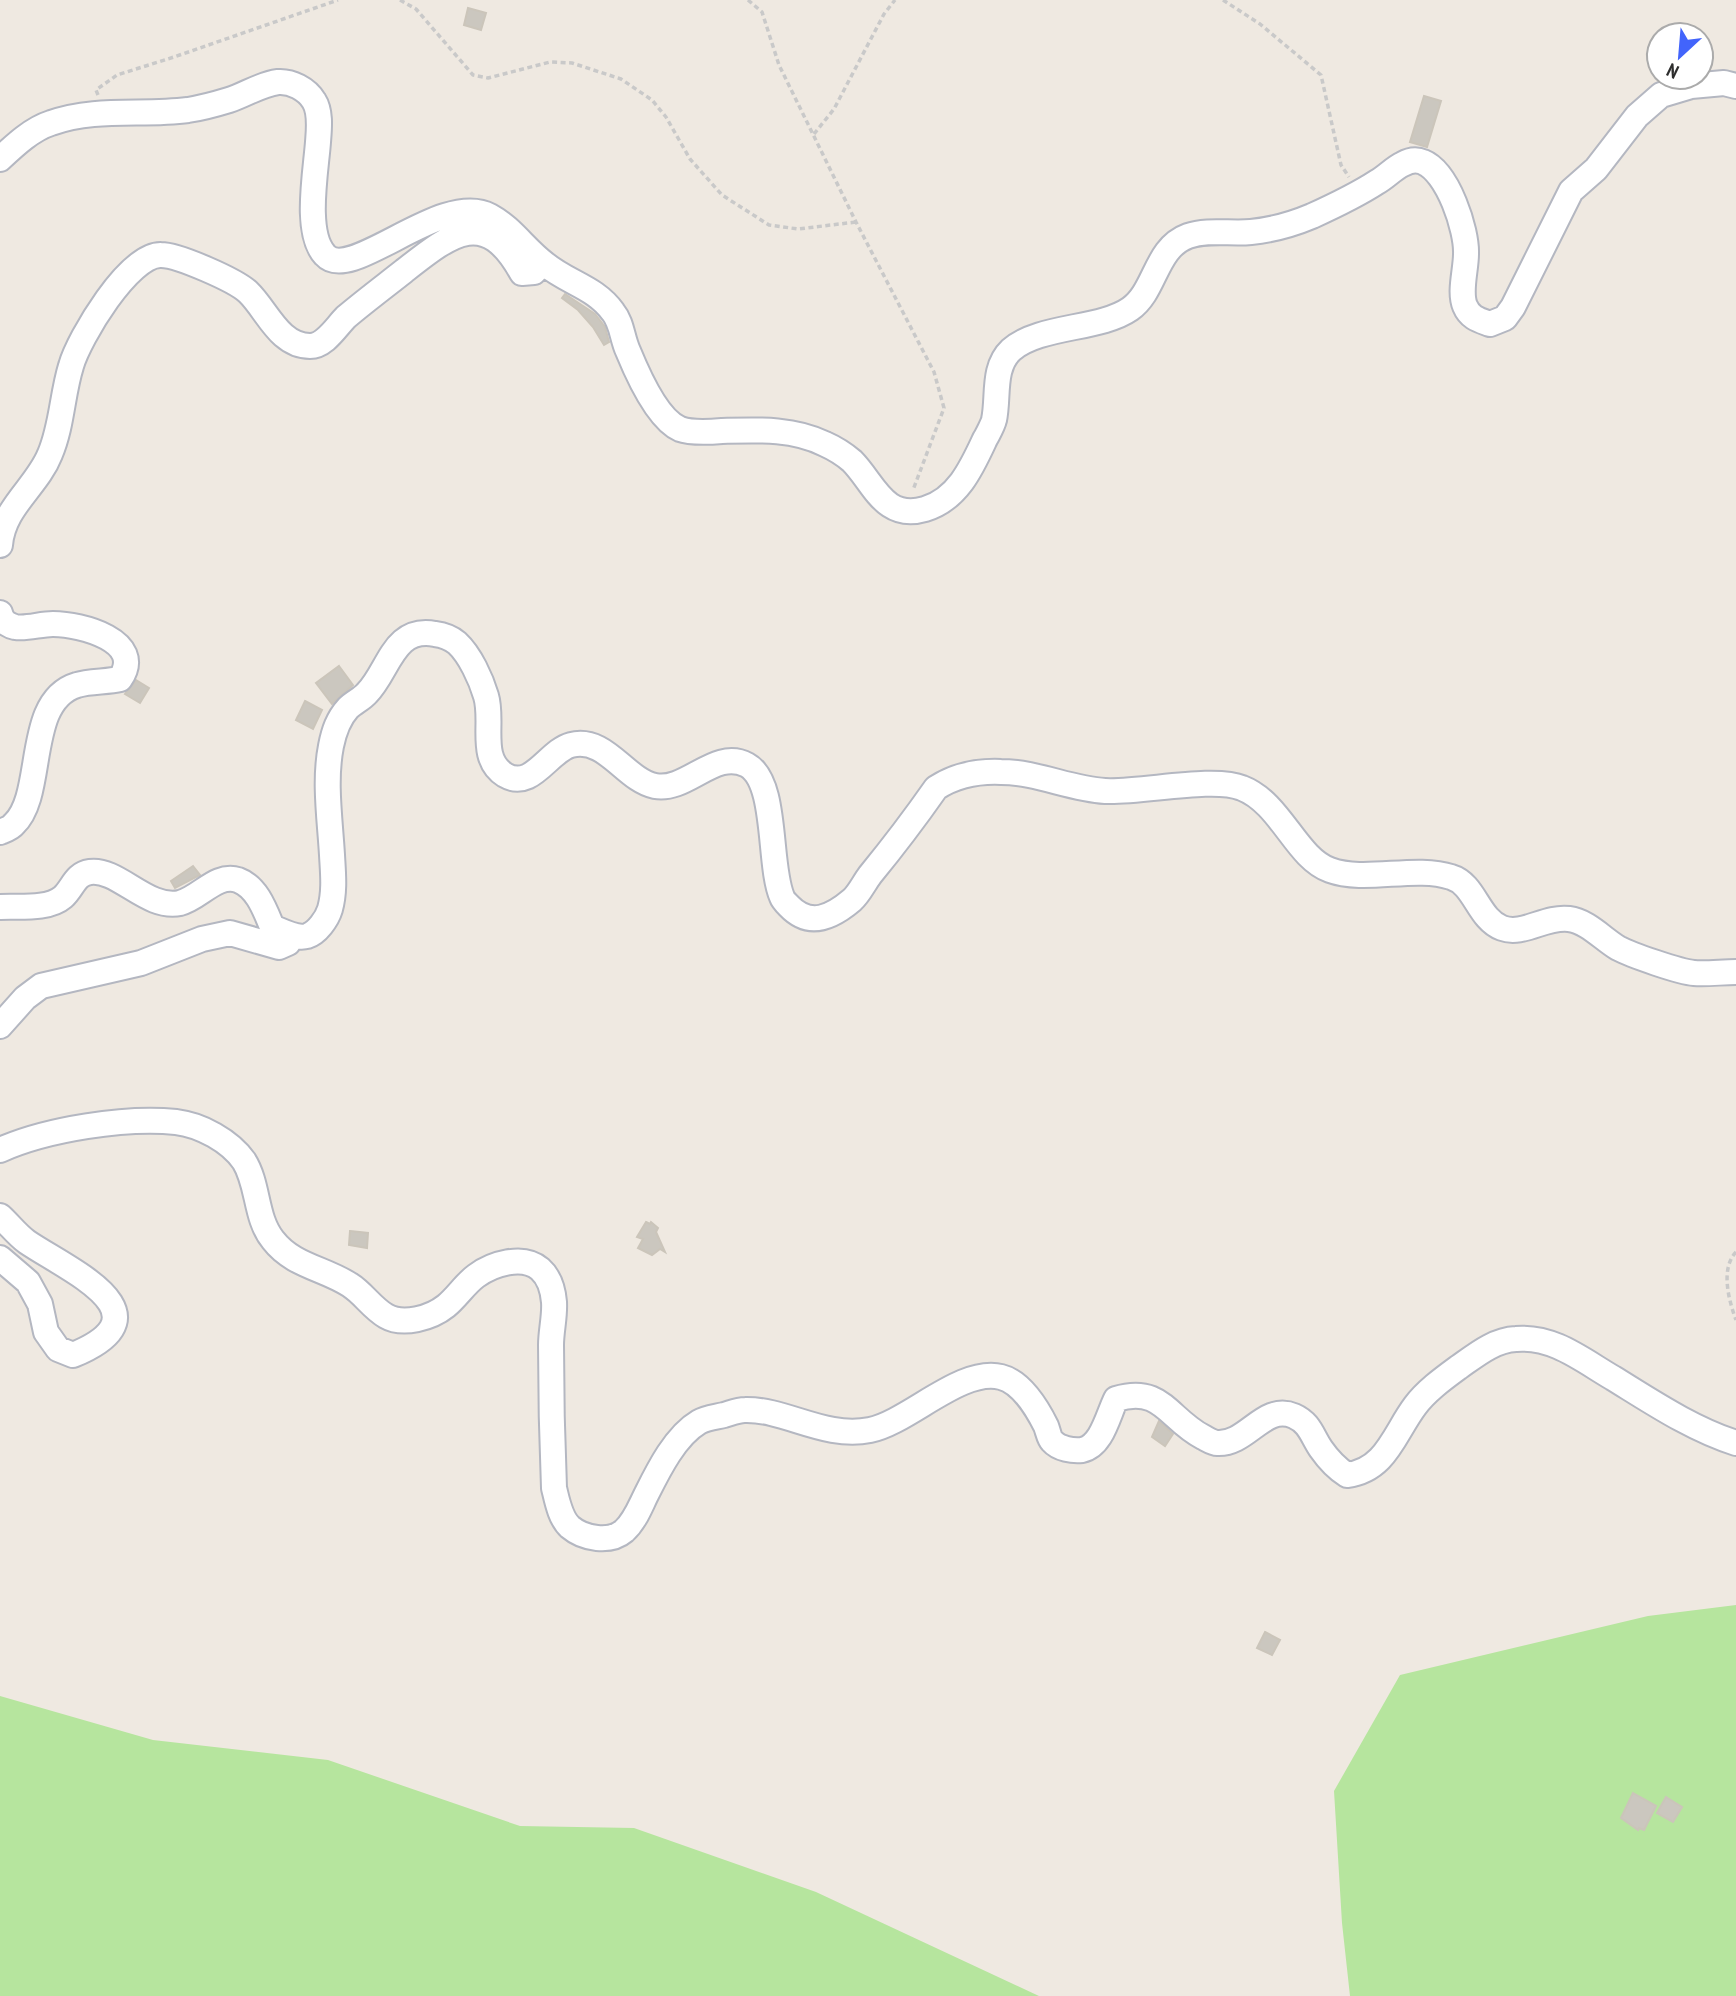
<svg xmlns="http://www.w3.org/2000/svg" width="1736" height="1996" font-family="'PT Sans Narrow',sans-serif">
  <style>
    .green { fill: #b6e59e }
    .building { fill: #cbc7bf; stroke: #cbc5ba; stroke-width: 2 }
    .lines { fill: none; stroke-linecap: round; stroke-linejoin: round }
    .minor-casing { stroke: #b4b7c1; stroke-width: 28 }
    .path { stroke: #c9c9c9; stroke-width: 3.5; stroke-dasharray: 5 3.5; stroke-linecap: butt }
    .minor { stroke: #fff; stroke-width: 24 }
  </style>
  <rect width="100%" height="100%" fill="#efe9e1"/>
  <!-- green -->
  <path class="green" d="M1736 1605V1996H1350L1342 1923 1334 1791 1400 1675 1648 1616Z
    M0 1696 153 1740 328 1760 520 1826 634 1828 816 1892 1039 1996H0Z"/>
  <!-- building -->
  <path class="building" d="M468 8 486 13 481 30 464 25Z
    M1424 96 1441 101 1427 147 1410 142Z
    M565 294 595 314 605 327 609 342 604 345 593 327 578 310 562 298Z
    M339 666 353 685 332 704 316 683Z
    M136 680 149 688 140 703 125 694Z
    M305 701 322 710 313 729 296 720Z
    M193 866 200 875 175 888 171 881Z
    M646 1222 650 1224 651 1222 658 1228 656 1232 665 1252 660 1249 652 1255 638 1248 643 1239 637 1237Z
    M350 1231 368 1233 367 1248 349 1245Z
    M1159 1421 1173 1434 1165 1446 1152 1437Z
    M1265 1632 1280 1640 1272 1655 1257 1648Z
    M1633 1793 1656 1806 1644 1830 1639 1828 1638 1830 1621 1818Z
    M1666 1797 1682 1807 1673 1822 1657 1813Z"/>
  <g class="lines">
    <!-- minor casing -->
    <g class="minor-casing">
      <path id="minor" d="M0 159C15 145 32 129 51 123 96 107 142 116 188 110 201 108 216 104 229 100 245 95 261 84 278 82 291 81 307 89 314 101 321 112 319 129 318 142 316 171 304 233 325 255 351 284 441 190 490 216 512 228 525 249 545 264 568 283 595 287 613 312 622 323 622 338 628 351 637 373 657 419 680 429 691 433 710 432 722 431 757 430 793 428 825 444 834 448 845 455 852 461 874 483 884 521 925 509 958 499 972 467 985 439 986 438 994 422 994 420 999 397 992 368 1011 350 1039 325 1100 330 1130 309 1156 291 1155 248 1188 236 1208 229 1230 234 1251 232 1271 230 1293 224 1312 216 1334 206 1357 195 1377 182 1386 177 1394 168 1403 164 1410 160 1416 159 1423 162 1448 172 1467 230 1466 254 1466 270 1459 292 1465 306 1470 318 1479 320 1490 324L1505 318 1513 307 1571 191 1596 169 1637 116 1661 95 1691 86 1724 83 1736 86
        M0 545C3 507 37 487 50 454 62 426 62 395 71 366 79 338 129 254 161 255 178 255 235 280 248 292 267 310 279 346 310 346 325 346 336 327 346 317 365 301 385 286 404 271 451 234 485 206 522 273L534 272 542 262
        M0 613C2 621 7 625 15 627 27 629 40 624 53 624 81 624 146 641 120 679 107 682 89 681 77 685 24 701 46 794 14 824 11 828 5 830 0 832
        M0 907C19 906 48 910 63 897 73 888 75 874 90 872 118 868 147 910 180 903 200 898 216 873 238 880 257 887 265 910 272 927 282 931 296 939 307 936 317 933 327 919 330 909 335 891 333 873 332 855 330 820 324 781 331 746 334 731 338 719 348 708 354 702 362 699 367 693 389 671 393 626 435 634 443 635 451 638 457 643 470 655 481 679 486 696 494 722 478 758 505 775 532 791 548 751 571 745 606 736 625 780 655 786 687 792 715 748 747 765 778 782 768 865 782 897 783 900 787 904 789 906 810 928 832 917 852 900 859 894 864 883 870 875 893 847 915 818 936 788 956 775 977 771 1001 772 1037 772 1070 789 1105 791 1141 793 1213 776 1242 788 1281 803 1296 858 1330 870 1365 883 1415 865 1451 877 1475 884 1478 919 1502 928 1523 936 1545 916 1569 919 1587 921 1603 939 1618 948 1631 955 1680 972 1694 973 1707 974 1722 972 1736 972
        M0 1026 25 998 41 986 141 963 202 939 230 933 279 947 288 943 291 935
        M0 1150C47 1129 125 1117 176 1122 201 1125 230 1141 244 1161 259 1185 255 1218 273 1240 293 1266 324 1268 350 1285 363 1293 372 1308 386 1316 403 1326 431 1318 446 1306 457 1297 465 1284 476 1276 492 1264 523 1254 540 1269 549 1277 553 1290 554 1302 555 1316 551 1331 551 1345 551 1392 552 1440 554 1488 557 1500 560 1518 570 1527 584 1539 610 1543 624 1531 635 1521 640 1507 646 1495 658 1471 675 1436 699 1422 706 1418 716 1417 724 1415 731 1413 738 1410 745 1410 786 1409 824 1439 870 1430 909 1422 961 1367 1001 1377 1021 1382 1037 1408 1046 1426 1048 1431 1049 1438 1052 1441 1059 1449 1073 1451 1082 1450 1102 1446 1108 1415 1116 1399 1162 1385 1168 1419 1203 1437 1207 1439 1213 1443 1217 1443 1247 1445 1264 1403 1294 1416 1310 1423 1312 1436 1321 1449 1328 1459 1336 1468 1347 1475 1386 1470 1394 1434 1415 1406 1426 1391 1444 1378 1459 1367 1476 1355 1494 1340 1516 1339 1554 1336 1582 1360 1613 1378 1652 1402 1692 1429 1736 1443
        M0 1216C9 1224 17 1235 27 1242 68 1270 173 1314 73 1355L58 1349 46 1332 40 1304 28 1282 0 1258"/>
    </g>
    <!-- path -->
    <path class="path" d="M400 0 416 9 473 75 488 78 550 62 572 63 621 79 652 100 666 117 690 159 722 195 769 225 798 229 856 222
      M748 0 762 12 779 65 856 222 934 372 944 408 913 490
      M1223 0 1260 24 1321 75 1341 165 1349 177
      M98 95 96 90 117 75 174 57 338 0
      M814 134 834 109 884 14 895 0
      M1736 1252C1720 1269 1729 1301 1736 1320"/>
    <!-- minor -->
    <use href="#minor" class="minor"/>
  </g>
  <!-- north arrow -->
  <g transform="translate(1680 56) rotate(206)"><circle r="33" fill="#ffffff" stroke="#ababab" stroke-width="2"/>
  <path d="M0-5L12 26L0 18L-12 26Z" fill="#4264fb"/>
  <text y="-10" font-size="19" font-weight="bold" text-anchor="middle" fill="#2e2e2e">N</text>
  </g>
</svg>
